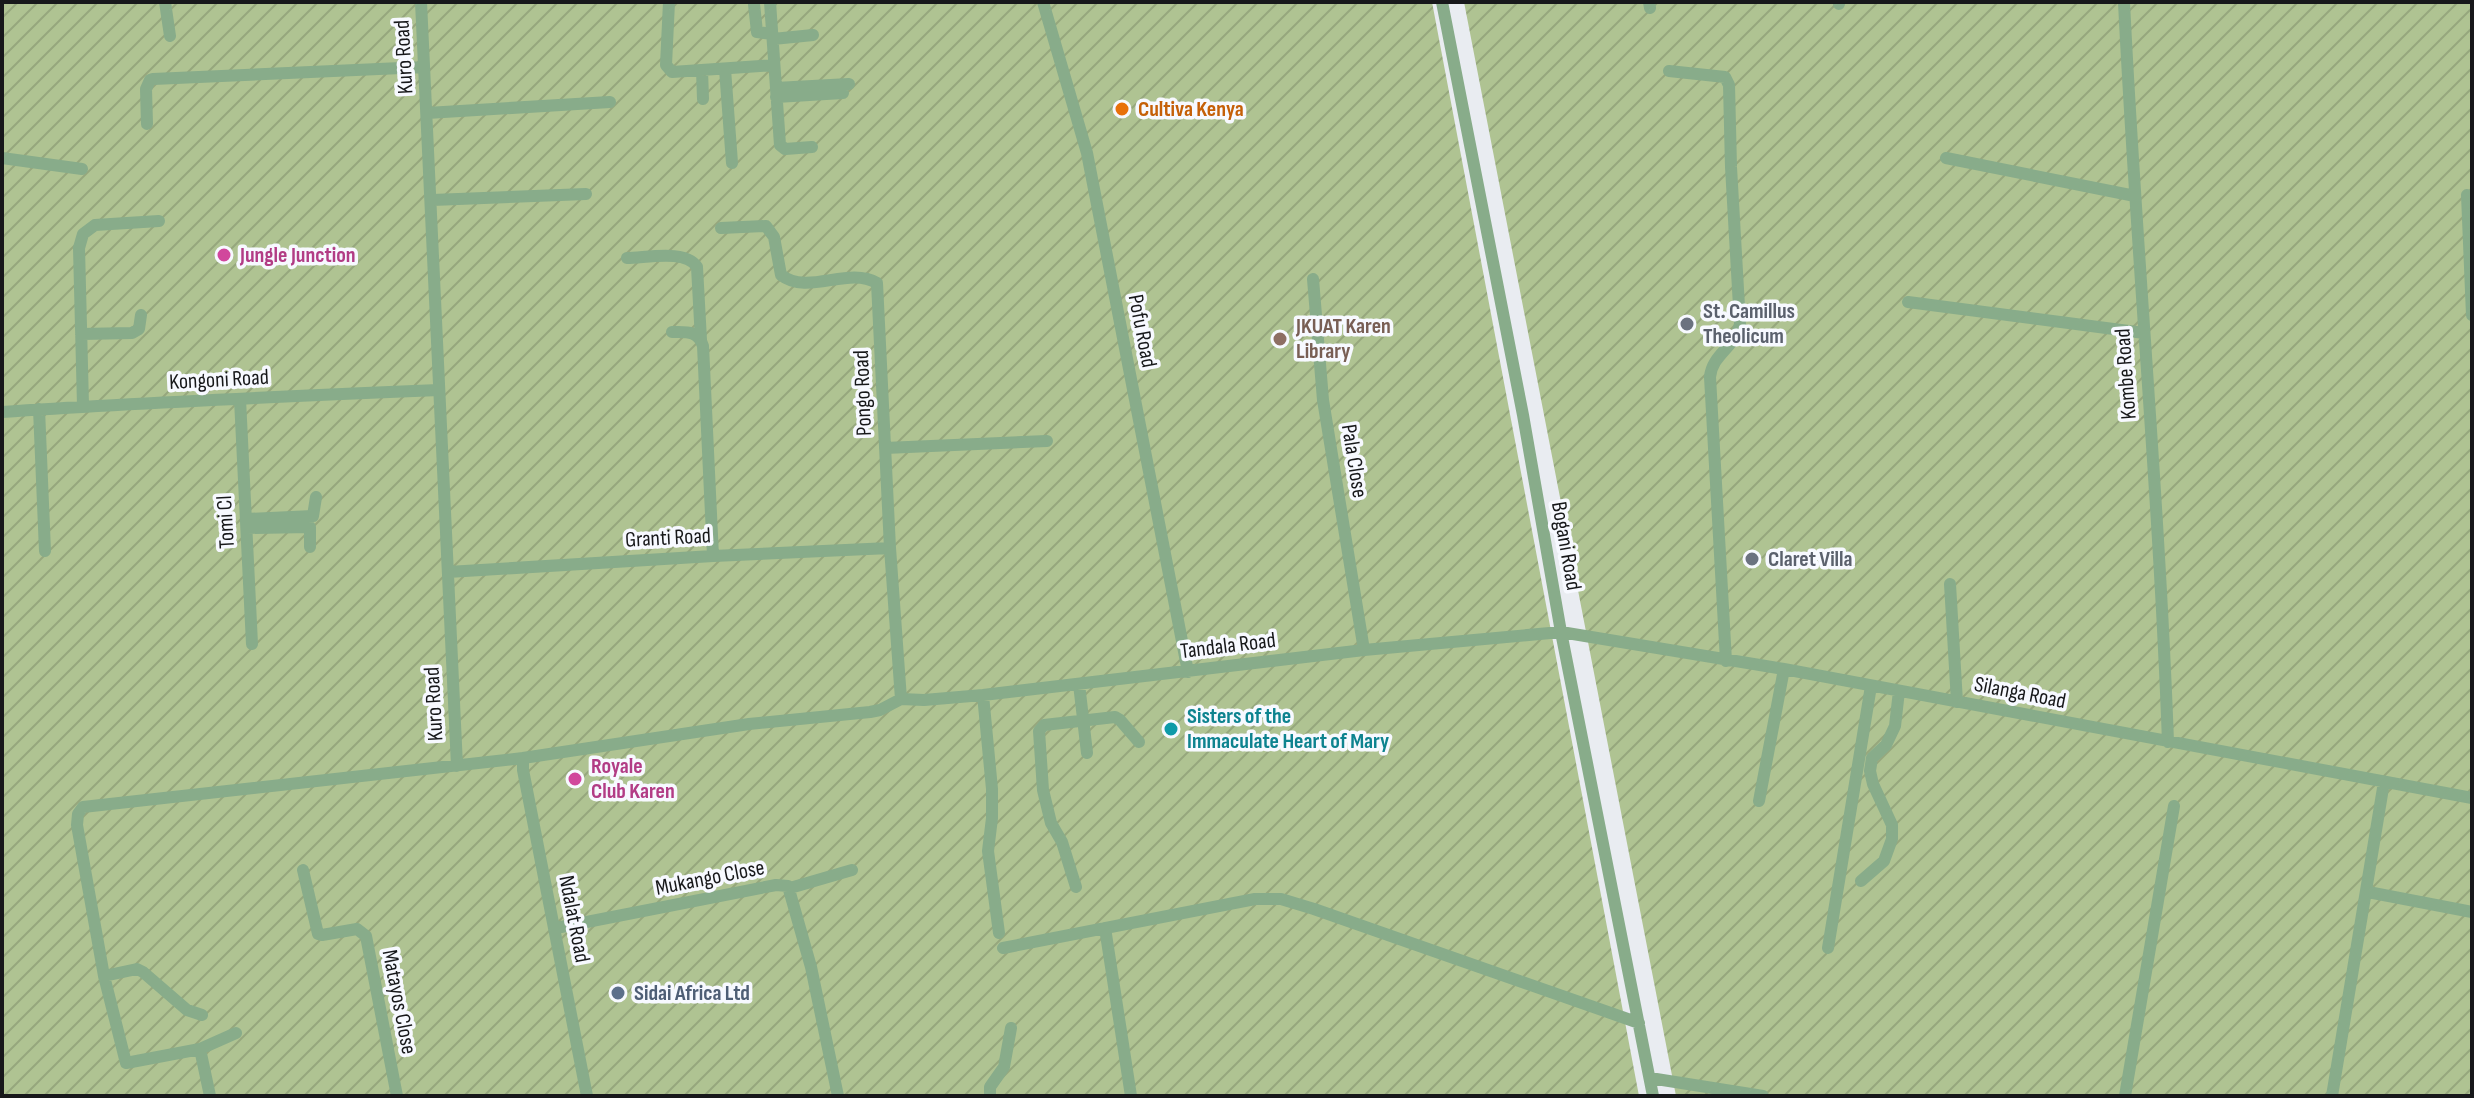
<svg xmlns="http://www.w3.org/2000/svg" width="2474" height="1098" font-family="'Sofia Sans Condensed',sans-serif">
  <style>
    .garden { fill: url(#garden-furrows) }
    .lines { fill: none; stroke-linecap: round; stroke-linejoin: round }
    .minor { stroke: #88ac8a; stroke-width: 12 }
    .food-dot { fill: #e8710a; stroke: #f7f9ff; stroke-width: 3 }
    .hotel-dot { fill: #d1479c; stroke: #f7f9ff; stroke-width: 3 }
    .worship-dot { fill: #6b7280; stroke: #f7f9ff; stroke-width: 3 }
    .education-dot { fill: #8d6e63; stroke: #f7f9ff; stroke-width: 3 }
    .culture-dot { fill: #0f9aa8; stroke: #f7f9ff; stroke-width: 3 }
    .service-dot { fill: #5c6f8a; stroke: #f7f9ff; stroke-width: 3 }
    .labels { text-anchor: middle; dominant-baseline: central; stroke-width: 7; stroke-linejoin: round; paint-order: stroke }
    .street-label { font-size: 22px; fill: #17181a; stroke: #f7f9ff }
    .food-label { font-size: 22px; font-weight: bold; fill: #c56008; stroke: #f7f9ff; text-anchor: start }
    .hotel-label { font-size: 22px; font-weight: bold; fill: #b23c85; stroke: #f7f9ff; text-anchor: start }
    .worship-label { font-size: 22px; font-weight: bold; fill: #5b616d; stroke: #f7f9ff; text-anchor: start }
    .education-label { font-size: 22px; font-weight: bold; fill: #785e54; stroke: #f7f9ff; text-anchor: start }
    .culture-label { font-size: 22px; font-weight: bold; fill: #0d838f; stroke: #f7f9ff; text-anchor: start }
    .service-label { font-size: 22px; font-weight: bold; fill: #4e5e75; stroke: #f7f9ff; text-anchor: start }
  </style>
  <defs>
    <pattern id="garden-furrows" width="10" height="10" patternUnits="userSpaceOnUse" patternTransform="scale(2)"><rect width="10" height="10" fill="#afc392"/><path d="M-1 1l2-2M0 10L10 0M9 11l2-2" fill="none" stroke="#96a77d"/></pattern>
  </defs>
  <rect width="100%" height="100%" fill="#e9ecf1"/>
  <!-- garden -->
  <path class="garden" d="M2 2H1432L1639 1096H2Z
    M1464 2H2472V1096H1676Z"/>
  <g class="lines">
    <!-- minor -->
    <path class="minor" d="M165 2 170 36
      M421 2 457 766
      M669 2 666 65 672 72 774 65
      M770 2 780 145 785 149 812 147
      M1043 2 1087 153 1188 672
      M1442 2 1523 415 1561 632 1653 1096
      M1649 2 1650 8
      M1839 2V4
      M2124 2C2136 249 2159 495 2168 742
      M754 4 757 32 772 34
      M773 39 813 35
      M725 69 732 163
      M702 70 703 99
      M1669 71 1725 77 1729 85 1731 167 1740 324C1736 347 1712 354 1710 377L1726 661
      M776 88 849 84
      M776 97 843 93
      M427 113 610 102
      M147 124 146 89 150 80 153 79 424 67
      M2 158 82 169
      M1946 158 2135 196
      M2467 195 2472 315
      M432 200 586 194
      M721 228 766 226 774 237 781 275C808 296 848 266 877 283L890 548 901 699
      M627 258C646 258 686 249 697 267L701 340
      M1313 279 1323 400 1364 650
      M1908 302 2144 333
      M672 332C686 332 698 330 703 346L713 556
      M81 334 132 333 139 329 141 315
      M240 399 252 644
      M83 405 79 248 83 234 95 225 159 221
      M39 409 45 551
      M2 412C147 402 293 396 439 390
      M885 448 1047 441
      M246 519 313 516 316 497
      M247 528 310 527V547
      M448 572 713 556 890 548
      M1950 584 1957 702
      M1079 684 1087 753
      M983 695 992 789V818L988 851 999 933
      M523 758 749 724 870 712 880 710 901 699 924 700 983 695 1364 650 1561 632 1784 669 2472 798
      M1759 801 1784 669
      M303 870 318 934 322 935 357 929 366 936 397 1096
      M1861 881 1884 861 1892 839V825L1873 784 1870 771 1872 758 1886 745 1895 726 1899 691
      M1076 887 1062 842 1051 823 1043 790 1039 731 1044 725 1115 717 1120 720 1139 742
      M790 888 852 870
      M2368 892 2472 912
      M556 928 776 885 788 886 811 967 838 1096
      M1105 928 1131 1096
      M1003 948 1255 899H1281L1314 909 1639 1023
      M1828 948 1871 686
      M104 976 137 969 143 972 187 1010 202 1015
      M236 1033 200 1049 126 1063 104 976 77 825 78 814 83 807 523 758V770L587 1096
      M200 1049 210 1096
      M1650 1078 1763 1096
      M990 1096V1087L1004 1067 1011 1028
      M2125 1096 2174 806
      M2332 1096 2384 782"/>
  </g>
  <!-- markers -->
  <circle class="food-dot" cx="1122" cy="109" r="8"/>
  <g class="hotel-dot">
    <circle cx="224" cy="255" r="8"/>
    <circle cx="575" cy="779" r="8"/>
  </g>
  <g class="worship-dot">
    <circle cx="1687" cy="324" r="8"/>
    <circle cx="1752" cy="559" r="8"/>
  </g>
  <circle class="education-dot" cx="1280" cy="339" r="8"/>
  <circle class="culture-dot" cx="1171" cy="729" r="8"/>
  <circle class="service-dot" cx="618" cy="993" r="8"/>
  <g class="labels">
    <!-- street labels -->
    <g class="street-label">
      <text transform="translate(404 57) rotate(-93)">Kuro Road</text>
      <text transform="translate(1142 331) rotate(79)">Pofu Road</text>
      <text transform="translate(2126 374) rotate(-94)">Kombe Road</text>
      <text transform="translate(219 380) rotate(-3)">Kongoni Road</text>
      <text transform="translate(863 393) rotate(-92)">Pongo Road</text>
      <text transform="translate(1354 461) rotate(81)">Pala Close</text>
      <text transform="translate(226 522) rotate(-93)">Tomi Cl</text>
      <text transform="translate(668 538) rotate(-3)">Granti Road</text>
      <text transform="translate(1566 546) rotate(80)">Bogani Road</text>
      <text transform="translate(1228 646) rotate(-7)">Tandala Road</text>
      <text transform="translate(2020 693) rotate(11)">Silanga Road</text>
      <text transform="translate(434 704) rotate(-93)">Kuro Road</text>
      <text transform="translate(710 878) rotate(-11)">Mukango Close</text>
      <text transform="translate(574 919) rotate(79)">Ndalat Road</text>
      <text transform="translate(399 1002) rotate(79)">Matayos Close</text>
    </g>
    <!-- food labels -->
    <g class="food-label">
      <text x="1138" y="109">Cultiva Kenya</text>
    </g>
    <!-- hotel labels -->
    <g class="hotel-label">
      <text x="240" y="255">Jungle Junction</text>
      <text x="591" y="766">Royale<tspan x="591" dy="25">Club Karen</tspan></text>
    </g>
    <!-- worship labels -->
    <g class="worship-label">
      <text x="1703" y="311">St. Camillus<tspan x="1703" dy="25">Theolicum</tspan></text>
      <text x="1768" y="559">Claret Villa</text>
    </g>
    <!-- education labels -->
    <g class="education-label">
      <text x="1296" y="326">JKUAT Karen<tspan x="1296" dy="25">Library</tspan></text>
    </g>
    <!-- culture labels -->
    <g class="culture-label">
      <text x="1187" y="716">Sisters of the<tspan x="1187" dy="25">Immaculate Heart of Mary</tspan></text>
    </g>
    <!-- service labels -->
    <g class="service-label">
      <text x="634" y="993">Sidai Africa Ltd</text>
    </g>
  </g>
  <!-- border -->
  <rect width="2474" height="1098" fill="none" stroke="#17181a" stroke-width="8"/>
</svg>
